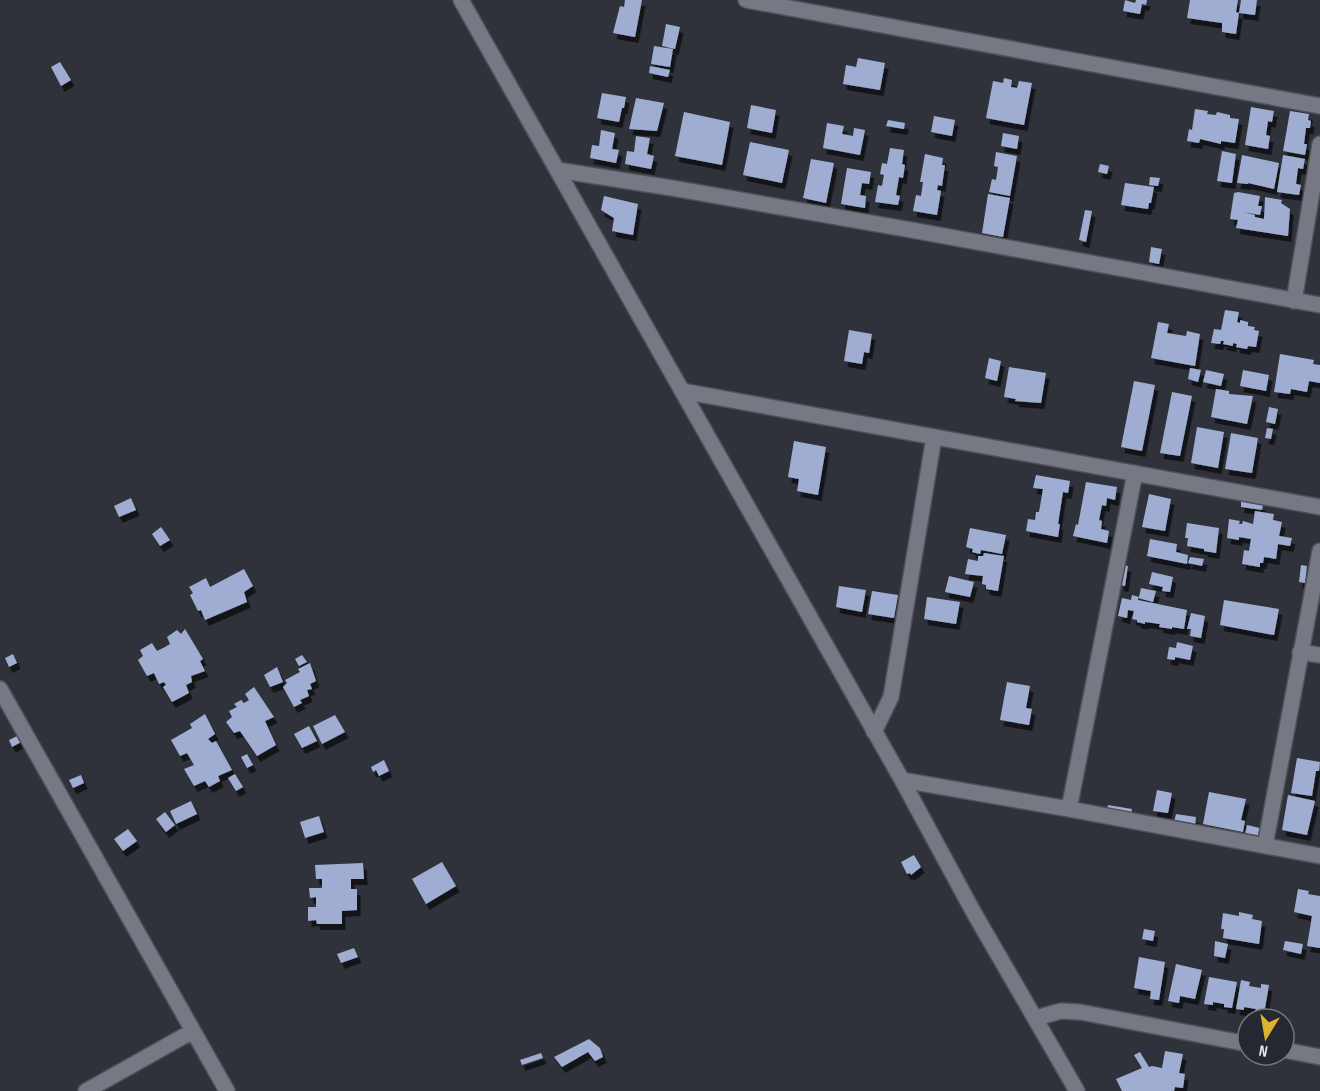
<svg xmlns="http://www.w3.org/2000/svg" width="1320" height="1091" font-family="'Sofia Sans Condensed',sans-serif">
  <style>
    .building { fill: #a0add2; filter: url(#shadow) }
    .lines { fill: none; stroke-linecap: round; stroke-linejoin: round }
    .minor-casing { stroke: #4d5056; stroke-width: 18 }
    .minor { stroke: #767983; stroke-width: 15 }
  </style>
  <defs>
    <filter id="shadow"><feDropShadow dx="3.5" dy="6" stdDeviation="0" flood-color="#0009"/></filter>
  </defs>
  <rect width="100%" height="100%" fill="#2f323a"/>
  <!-- building -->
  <path class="building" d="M625 0H642L635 37 613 33 620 6 624 7Z
    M1125 0 1135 3 1136 0H1147L1146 5 1142 4 1140 14 1123 11Z
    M1190 0H1238L1236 12 1239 13 1236 34 1222 32V23L1187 18Z
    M1241 0H1257L1255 15 1239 13Z
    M666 24 680 27 675 49 662 46Z
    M654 46 673 49 670 67 651 64Z
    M858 58 885 63 880 90 843 84 846 65 856 67Z
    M60 62 71 80 61 86 51 67Z
    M650 66 670 70 668 77 649 73Z
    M1004 78 1012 80 1011 87 1017 88 1019 81 1032 83 1024 125 986 118 993 81 1003 83Z
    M602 93 626 97 624 108H622L619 122 597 118Z
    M636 98 664 103 657 131 629 129Z
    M751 105 776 110 772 133 747 128Z
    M1251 107 1274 111 1272 122 1268 121 1266 135 1270 136 1268 149 1245 145Z
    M1195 109 1208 111 1207 114 1216 115 1217 112 1230 115V118L1239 119 1235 143 1221 141V144L1200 139 1199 143 1187 141 1189 129 1192 130Z
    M1290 111 1309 114 1308 120 1311 121 1310 128H1306L1304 144H1307L1305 155 1283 151Z
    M684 112 730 122 722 165 675 156Z
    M934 116 955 120 952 136 931 132Z
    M888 120 905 123 904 129 886 126Z
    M827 123 844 126 842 134 853 136 854 128 865 130 860 155 823 148Z
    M601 130 615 133 612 149 619 150 616 163 590 158 592 145 599 146Z
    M1003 133 1019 136 1017 149 1001 146Z
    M636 136 650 138 647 154 654 156 651 169 625 164 627 151 634 152Z
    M750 142 789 150 782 183 743 175Z
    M890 148 904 150 902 164 905 165 903 178 899 177 896 195 900 196 898 205 875 202 878 185 882 186 884 175 880 174 882 163 887 164Z
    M1222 151 1236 154 1232 183 1217 181Z
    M996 152 1017 156 1010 196 989 192 992 179 996 180 998 167 994 166Z
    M925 154 943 158 942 165H945L942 186 938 185 937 190 941 191 937 215 913 211 916 195 921 196 923 182H920Z
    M1242 155 1279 163 1274 189 1248 183V184L1237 183Z
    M1283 155 1305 159 1303 169 1298 168 1296 184 1301 185 1299 195 1277 192Z
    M811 159 834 163 826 203 803 198Z
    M1100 164 1109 166 1107 174 1098 172Z
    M847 168 871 172 869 184 862 183 860 195 866 196 865 208 841 204Z
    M1150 177 1160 178 1158 186 1149 185Z
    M1125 183 1154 187 1151 203H1149L1148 209 1121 205Z
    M1238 192 1260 196 1258 206H1262L1260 215 1243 212 1255 215V217L1264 219 1265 197 1282 200 1281 203 1290 209 1288 236 1236 228 1238 220 1230 219 1234 193Z
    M988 194 1010 198 1003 237 982 233Z
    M604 196 638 204 633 235 612 231 614 218 601 210Z
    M1085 210 1092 211 1086 242 1079 240Z
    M1151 247 1162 249 1159 264 1149 262Z
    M1225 310 1239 312 1237 322 1240 323V320L1248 322V326L1255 327 1254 330 1259 331 1256 347 1248 346 1247 349 1236 347 1237 344 1233 343V346L1223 344 1224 341H1221L1220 344 1211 343 1214 329 1221 330Z
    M1158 322 1169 324 1167 333 1186 336 1187 331 1200 334 1195 366 1151 358Z
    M849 330 872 334 869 353 864 352 862 364 844 361Z
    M1280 354 1314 360 1313 364 1320 365V383L1309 381 1307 392 1291 389 1290 394 1274 392Z
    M989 358 1001 361 997 381 985 378Z
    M1009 367 1046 373 1041 403 1015 401 1016 399 1004 397Z
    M1190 368 1201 370 1198 382 1188 379Z
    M1206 370 1224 374 1221 386 1203 382Z
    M1243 370 1269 375 1266 391 1240 386Z
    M1134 381 1155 385 1142 451 1121 447Z
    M1216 389 1229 391V394L1253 396 1247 424 1211 417Z
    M1172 392 1192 396 1180 456 1160 453Z
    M1269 407 1278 409 1275 424 1266 422Z
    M1197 427 1224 432 1218 468 1191 463Z
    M1267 428 1273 429 1271 439 1265 438Z
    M1231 433 1258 438 1252 473 1225 469Z
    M794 441 826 447 818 495 797 491 799 479 788 477Z
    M1036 475 1070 481 1068 493 1063 492 1058 524H1060L1058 537 1026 531 1028 519 1035 520 1036 512H1039L1043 489 1033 488Z
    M1086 482 1117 487 1115 500 1107 498 1106 506 1102 505 1099 520 1102 521 1101 529 1109 531 1107 543 1073 536 1076 524 1078 525Z
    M1149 494 1171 499 1165 531 1142 527Z
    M131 498 136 510 119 517 114 506Z
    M1241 501 1263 505 1262 510 1241 507Z
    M1255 511 1274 514 1273 520 1282 522 1279 536 1292 538 1290 546 1278 544 1276 559 1264 557 1263 563H1260V567L1242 564 1244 550 1249 551 1251 539 1239 537V540L1227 538 1229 519 1240 521 1239 524H1242L1243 521 1253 524Z
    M1187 523 1219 528 1216 553 1204 551V549L1187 546 1188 538H1185Z
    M161 527 170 540 160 546 152 534Z
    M970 528 1006 535 1002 554 981 550 980 554 972 552 973 549 966 547Z
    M1150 539 1177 544 1176 552 1188 555 1187 564 1147 556Z
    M984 553 1004 556 998 591 986 589V585L982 584 983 576 965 574 968 559 978 561V556H983Z
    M1190 557 1204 559 1202 566 1188 563Z
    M1123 565 1128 566 1125 586 1120 585Z
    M1301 565 1307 566 1305 583 1299 582Z
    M244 569 253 586 244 592 247 602 205 620 201 610 198 611 190 595 193 593 189 587 206 578 210 587Z
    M1152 572 1173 577 1170 592 1162 591 1163 587 1149 584Z
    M949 576 974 582 970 597 945 592Z
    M839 586 866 590 862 612 836 607Z
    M1141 588 1156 591 1153 602 1138 598V600L1187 610 1184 629 1172 627V629L1159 627 1160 624 1145 622V624L1137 622V620L1132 619 1134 611 1128 610 1127 618 1118 616 1122 598 1131 600 1132 595 1139 597Z
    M872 591 898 595 894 618 868 614Z
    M927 597 960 602 956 624 924 619Z
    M1224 600 1279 609 1274 635 1220 625Z
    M1191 613 1205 616 1201 638 1190 636 1191 629H1187Z
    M185 629 203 659 200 661 205 671 191 676 192 682 186 685 189 693 172 702 163 687 166 685 164 682 159 684 154 673 147 676 138 660 143 656 140 650 152 643 157 651 165 647 170 644 167 637 177 630 181 634Z
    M1177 642 1193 646 1190 660 1175 657V660L1167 659 1169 647 1176 648Z
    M13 654 17 663 9 667 5 658Z
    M302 655 307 662 299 666 295 659Z
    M310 663 316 681 310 684 312 689 307 690 309 696 300 700 302 703 294 707 283 687 287 683 285 680 300 672 298 669Z
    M277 667 283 682 270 687 264 675Z
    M1007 682 1030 686 1026 708 1032 709 1029 725 1000 720Z
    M254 687 274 717 265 721 276 745 257 756 240 731 234 733 226 722 232 717 229 711 237 707 234 704 241 700 244 703 249 700 245 694Z
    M205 714 215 734 208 739 212 743 216 741 232 770 218 776 220 781 209 787 205 781 194 786 184 769 194 765 187 753 180 756 171 740 192 728 190 724Z
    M335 715 345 732 322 744 313 726Z
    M309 726 317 741 302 748 294 734Z
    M17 736 21 742 12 747 9 740Z
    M247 754 253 765 247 768 241 757Z
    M1297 758 1320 762 1319 771H1316L1312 796 1291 793Z
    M384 760 389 771 379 776 376 770 373 772 371 767Z
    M235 774 243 787 236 791 228 778Z
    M81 775 84 783 73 788 69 780Z
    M1157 790 1172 793 1168 813 1153 811Z
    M1209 792 1246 799 1241 820 1245 821 1243 832 1203 824Z
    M1288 795 1315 801 1307 835 1282 830Z
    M191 801 197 814 176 824 170 811Z
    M1108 805 1132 809 1131 815 1107 810Z
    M165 812 175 825 166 832 156 819Z
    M1176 814 1196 817 1195 826 1174 822Z
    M319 816 324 832 305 838 300 822Z
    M1247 825 1260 828 1258 837 1245 834Z
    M128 829 137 841 123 851 114 839Z
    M914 855 921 867 911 875 910 873 907 874 901 862Z
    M442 862 456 886 426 904 412 879Z
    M363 863 364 879H351V889H357V910L342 911V924H317L316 920 308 921V907H316V897L310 898 309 888H322V879H316L315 865Z
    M1298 889 1309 891 1308 894 1320 896V948L1307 946 1312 916 1294 912Z
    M1239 912 1253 915 1252 919 1262 921 1259 944 1223 938 1224 929H1221L1223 913 1239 916Z
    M1144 929 1155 931 1153 941 1142 939Z
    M1215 941 1228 944 1225 958 1214 956Z
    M1285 941 1303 944 1301 954 1283 950Z
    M354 948 358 957 341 963 337 954Z
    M1139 957 1165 962 1159 1000 1150 999 1151 991 1134 988Z
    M1176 964 1202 970 1195 999 1180 996 1179 1003 1168 1001Z
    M1209 977 1237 982 1232 1008 1224 1007V1004L1213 1002V1005L1204 1004Z
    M1241 980 1250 982 1249 986 1261 988V984L1269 985 1264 1014 1255 1012 1256 1009 1244 1007V1010L1236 1009Z
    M589 1039 600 1048 603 1057 595 1061 588 1052 562 1067 554 1057Z
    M1165 1051 1183 1054 1179 1073 1185 1074 1183 1088 1175 1087 1174 1091H1122L1116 1079 1142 1068 1134 1055 1140 1052 1149 1067 1152 1066 1162 1068Z
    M541 1053 543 1058 522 1065 520 1060Z"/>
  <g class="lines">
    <!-- minor casing -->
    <g class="minor-casing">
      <path id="minor" d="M461 0 902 780 974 913 1077 1091
        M746 0 1320 106
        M557 170 672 188 917 231 1320 305
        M1294 301 1320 144
        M682 391 1320 507
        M1300 652 1320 655
        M0 689 227 1091
        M874 732 891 697 934 437
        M902 780 1069 809 1320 856
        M1069 809 1135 473
        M1265 846 1320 551
        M1036 1018 1061 1011 1080 1012 1248 1044
        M1284 1050 1320 1057
        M86 1091 193 1031"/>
    </g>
    <!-- minor -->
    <use href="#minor" class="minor"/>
  </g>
  <!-- north arrow -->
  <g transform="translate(1266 1037) rotate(191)"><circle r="28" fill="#252830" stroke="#72757c" stroke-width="1.5"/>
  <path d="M0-4.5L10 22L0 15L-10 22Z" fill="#dcb233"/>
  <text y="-9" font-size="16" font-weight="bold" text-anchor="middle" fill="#e6e8ed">N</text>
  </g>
</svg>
